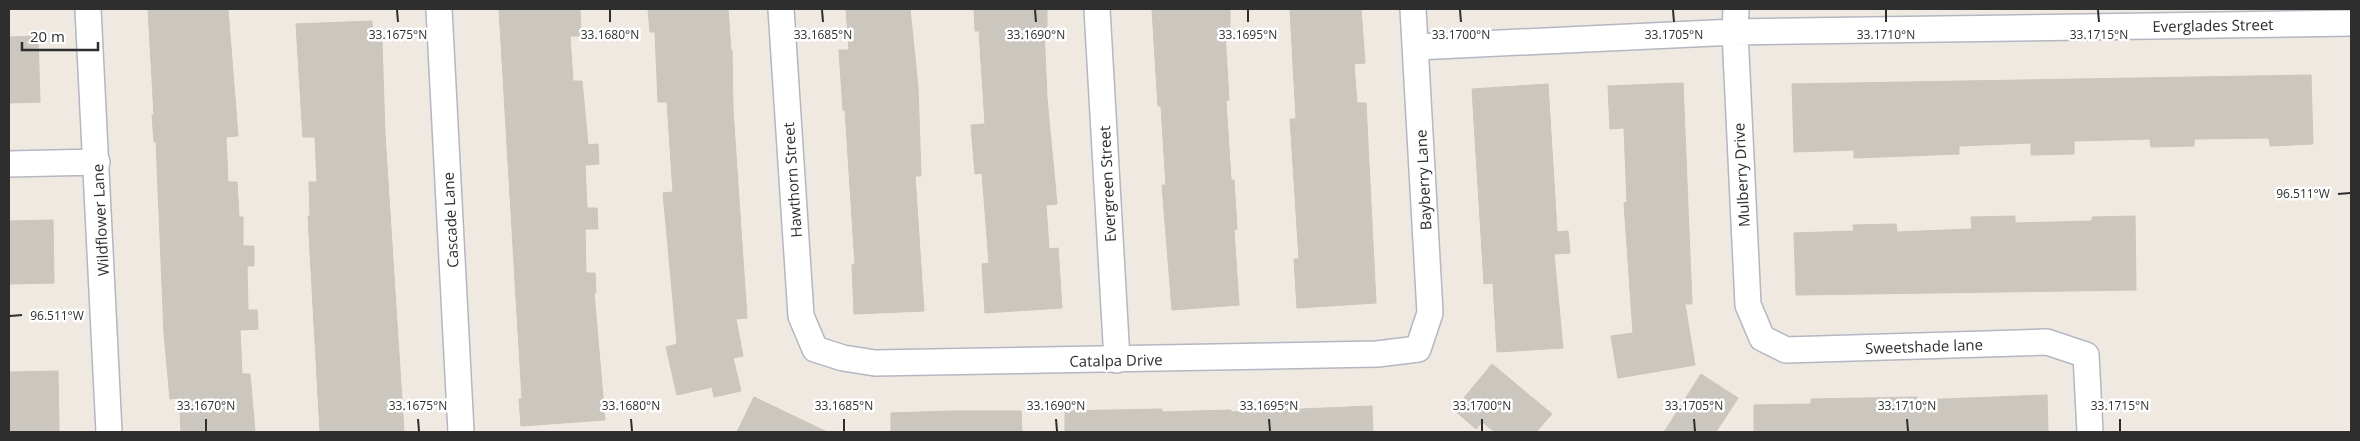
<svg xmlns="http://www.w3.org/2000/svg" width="2360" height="441" font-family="'Open Sans',sans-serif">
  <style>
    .building { fill: #cbc7bf; stroke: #cbc5ba }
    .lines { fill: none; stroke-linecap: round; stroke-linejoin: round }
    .minor-casing { stroke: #b4b7c1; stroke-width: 28 }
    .minor { stroke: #fff; stroke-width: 25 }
    .ticks { fill: none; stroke: #2e2e2e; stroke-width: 2 }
    .labels { text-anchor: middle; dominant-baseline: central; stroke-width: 5; stroke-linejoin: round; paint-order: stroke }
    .street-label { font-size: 15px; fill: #2e2e2e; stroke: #fff }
    .ticks-label { font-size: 12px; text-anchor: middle; fill: #2e2e2e; stroke: #fff; stroke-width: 5; stroke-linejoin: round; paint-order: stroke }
  </style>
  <rect width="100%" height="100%" fill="#efe9e1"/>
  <!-- building -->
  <path class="building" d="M148 9H228L238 136 226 137 228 182H237L239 217H243V246H254V266H247L248 310H257L258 329 240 330 242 374H250L255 432H181L179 398 170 399 164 333 156 141 154 142 152 115H154Z
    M499 9H580L581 36H570L573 81H582L588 145 598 144 599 164 585 165 587 208H597L598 229H585L586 273H595L596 293H594L605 420 521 426 519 399H522Z
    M648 9H728L731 51 732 50 733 110 747 318 736 319 743 356 733 358 741 391 714 397 712 387 677 395 666 347 677 344 663 193 673 192 667 102H658L655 32H650Z
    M846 9H910L918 87 921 176H915L924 311 854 314 852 265 855 264 845 110H843L839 50H849Z
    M974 9H1047V28H1044L1047 98 1057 204 1046 205 1049 249 1058 248 1062 308 985 313 982 264 989 263 982 173 975 174 971 125 985 124 979 31H975Z
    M1152 9H1230V32H1225L1229 100 1226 101 1231 180H1234L1237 229 1234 230 1239 305 1172 310 1162 185H1166L1161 106H1158Z
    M1290 9H1361L1365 63 1354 64 1357 103H1366L1376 303 1297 308 1294 259H1299L1290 119H1296Z
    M372 21 373 42H382L385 134 404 432H320L308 216H310L309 182H317L315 137H303L296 24Z
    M38 36 40 102 9 103V37Z
    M2311 75 2313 144 2270 146 2269 138 2194 139V146L2151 147 2150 139 2074 141V154L2031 155V143L1959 146V154L1854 158V150L1794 152 1792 84Z
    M1683 83 1692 304H1685L1695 365 1618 378 1611 336 1633 333 1624 203 1627 202 1624 128 1610 129 1608 86Z
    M1548 84 1557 232 1568 231 1570 253 1554 254 1563 348 1497 352 1493 283 1484 284 1472 89Z
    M2015 216V223L2092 221V217L2135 216 2136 290 1796 295 1794 233 1854 231 1853 225 1896 224 1897 232 1972 229 1971 217Z
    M53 220 54 283 9 284V221Z
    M1492 364 1552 414 1536 432H1495L1482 422 1476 429 1454 410Z
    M58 371 59 432H9V372Z
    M1701 374 1738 398 1716 432H1664Z
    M2047 395 2048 432H1754V405L1811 404V399L1917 397V400Z
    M754 397 827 432H737Z
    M1372 406 1373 432H1065V411L1162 409V412L1231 410V412Z
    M952 411H1021L1022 432H891V413Z"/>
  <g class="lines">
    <!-- minor casing -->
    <g class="minor-casing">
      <path id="minor" d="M88 9 109 432
        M439 9 461 432
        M781 9 801 316 815 349 843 358 875 363 1377 354 1418 349 1430 313 1413 9
        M1097 9 1117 360
        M1736 9 1735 32 1748 305 1762 338 1786 350 2047 342 2086 355 2090 432
        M1416 47 1735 32 2351 23
        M9 164 97 162"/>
    </g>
    <!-- minor -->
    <use href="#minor" class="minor"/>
  </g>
  <!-- ticks -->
  <path class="ticks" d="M397 10 398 22M610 10V22M822 10 823 22M1035 10 1036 22M1248 10V22M1460 10 1461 22M1673 10 1674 22M1886 10V22M2098 10 2099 22M2338 194 2350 193M10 316 22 315M206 419V431M418 419 419 431M631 419 632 431M844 419V431M1056 419 1057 431M1269 419 1270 431M1482 419V431M1694 419 1695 431M1907 419 1908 431M2120 419V431"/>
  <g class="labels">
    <!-- street labels -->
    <g class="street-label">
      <text transform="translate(2213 25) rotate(-1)">Everglades Street</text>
      <text transform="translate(1741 175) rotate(-93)">Mulberry Drive</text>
      <text transform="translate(792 180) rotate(-94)">Hawthorn Street</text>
      <text transform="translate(1423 180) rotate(-93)">Bayberry Lane</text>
      <text transform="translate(1107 184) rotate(-93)">Evergreen Street</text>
      <text transform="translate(100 220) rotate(-93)">Wildflower Lane</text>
      <text transform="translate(450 220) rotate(-93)">Cascade Lane</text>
      <text transform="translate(1924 346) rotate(-2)">Sweetshade lane</text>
      <text transform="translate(1116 360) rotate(-1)">Catalpa Drive</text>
    </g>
  </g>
  <g class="ticks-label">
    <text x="1461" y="39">33.1700°N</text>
    <text x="2099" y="39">33.1715°N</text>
    <text x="398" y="39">33.1675°N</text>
    <text x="610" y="39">33.1680°N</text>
    <text x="823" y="39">33.1685°N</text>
    <text x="1036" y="39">33.1690°N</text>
    <text x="1248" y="39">33.1695°N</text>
    <text x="1674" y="39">33.1705°N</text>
    <text x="1886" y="39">33.1710°N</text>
    <text x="2303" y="198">96.511°W</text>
    <text x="57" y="320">96.511°W</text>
    <text x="206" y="410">33.1670°N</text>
    <text x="418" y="410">33.1675°N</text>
    <text x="631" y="410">33.1680°N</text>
    <text x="844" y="410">33.1685°N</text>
    <text x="1056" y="410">33.1690°N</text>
    <text x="1269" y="410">33.1695°N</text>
    <text x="1482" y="410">33.1700°N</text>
    <text x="1694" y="410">33.1705°N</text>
    <text x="1907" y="410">33.1710°N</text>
    <text x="2120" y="410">33.1715°N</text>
  </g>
  <!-- border -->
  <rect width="2360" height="441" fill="none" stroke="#2e2e2e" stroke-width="20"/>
  <!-- scale -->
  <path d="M22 42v8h76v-8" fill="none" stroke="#2e2e2e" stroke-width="2.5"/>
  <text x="30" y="42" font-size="15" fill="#2e2e2e" stroke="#ffffff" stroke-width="4" paint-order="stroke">20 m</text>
</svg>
